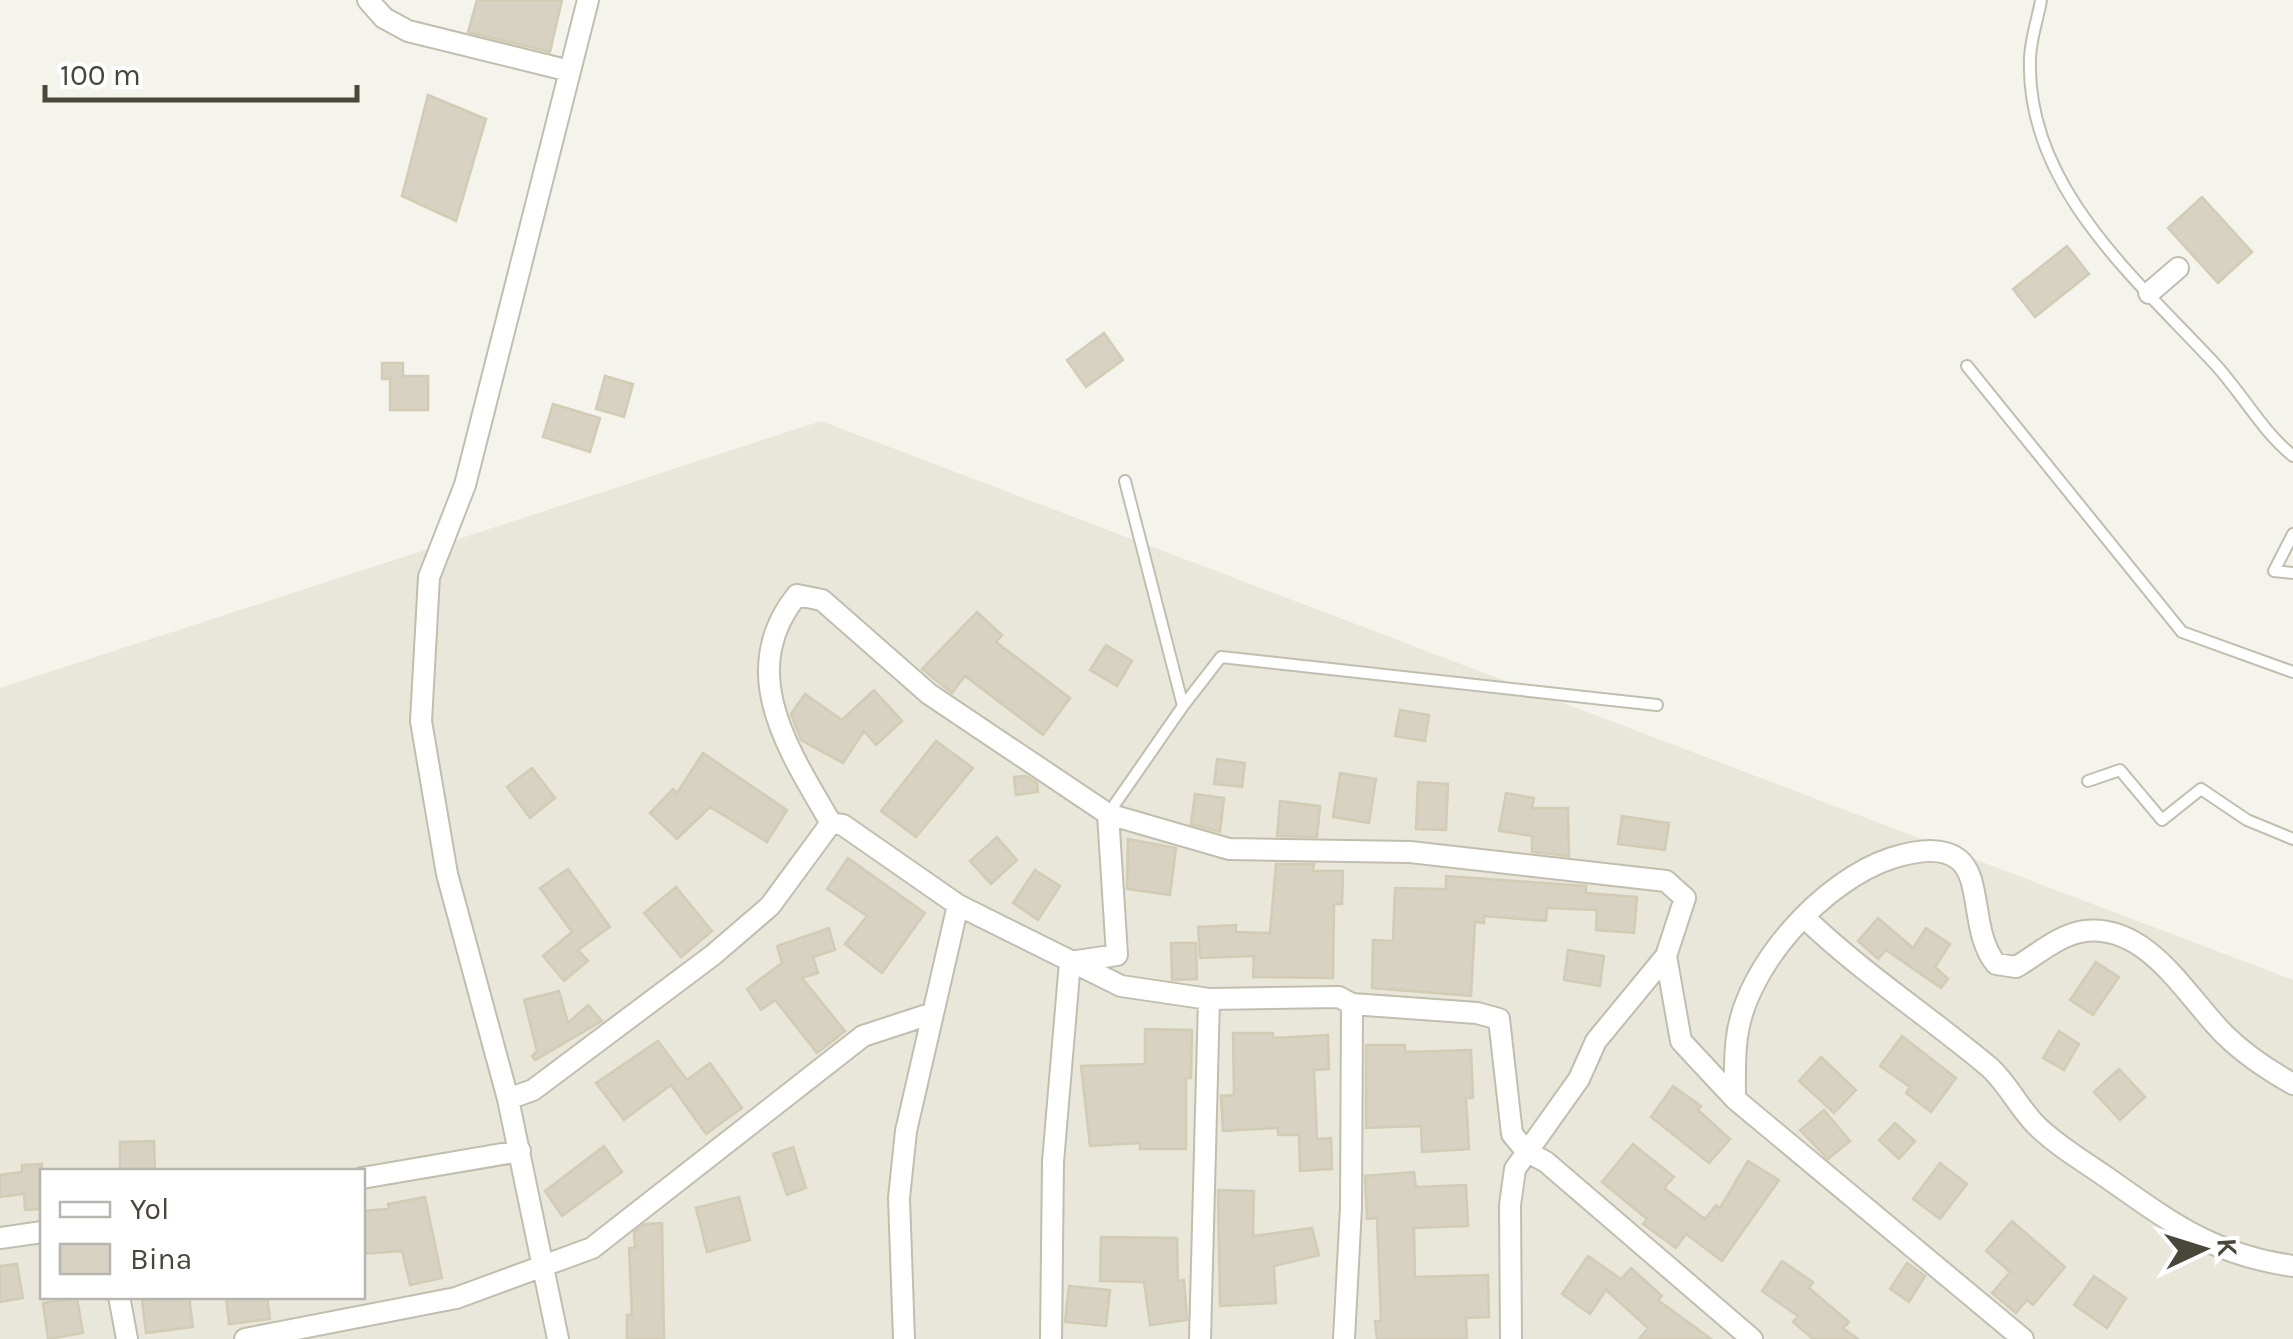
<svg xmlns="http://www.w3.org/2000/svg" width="2293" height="1339" font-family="Karla,sans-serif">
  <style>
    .residential { fill: #e9e7da; fill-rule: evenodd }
    .building { fill: #d7d2c1; stroke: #d2ccb4; stroke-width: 2.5 }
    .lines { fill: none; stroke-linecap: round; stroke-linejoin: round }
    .lane-casing { stroke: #c1beae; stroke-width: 14 }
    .street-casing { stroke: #c1beae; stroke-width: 24 }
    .lane { stroke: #fff; stroke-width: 10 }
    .street { stroke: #fff; stroke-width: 20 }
  </style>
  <rect width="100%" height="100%" fill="#f5f4ec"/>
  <!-- residential -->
  <path class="residential" d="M821 421 2293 980V1339H0V688ZM42 1172H362V1296H42Z"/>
  <!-- building -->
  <path class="building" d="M477 0H562L550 52 468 32Z
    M428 95 486 119 456 221 402 196Z
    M2202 197 2252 252 2218 283 2168 228Z
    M2067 246 2089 274 2035 317 2013 289Z
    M1104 333 1123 360 1086 387 1067 360Z
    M382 363H403V376H428V410H390V379H382Z
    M605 376 633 384 624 417 596 409Z
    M553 404 600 418 590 452 543 437Z
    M977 612 1002 635 996 642 1070 698 1043 735 965 676 952 693 922 669Z
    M1106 645 1132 661 1117 686 1090 670Z
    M874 690 902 721 876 745 864 731 843 763 801 740 791 714 805 694 842 720Z
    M1400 710 1429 715 1425 741 1395 736Z
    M936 741 973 768 916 837 881 811Z
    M703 753 787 810 767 842 710 807 677 839 650 813 673 789 677 793Z
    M1217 759 1245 763 1242 787 1214 784Z
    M532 768 555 798 530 818 507 787Z
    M1340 773 1376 779 1369 823 1333 817Z
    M1026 776 1037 783 1038 792 1016 795 1014 777Z
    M1418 782 1448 784 1446 830 1416 829Z
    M1506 793 1534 798 1532 808H1568L1569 856 1532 852V836L1499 831Z
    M1195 794 1224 798 1220 832 1191 824Z
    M1280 801 1320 806 1317 837 1277 836Z
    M1622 816 1669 823 1665 850 1618 844Z
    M997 837 1017 860 991 884 970 861Z
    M1128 839 1176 848 1170 895 1127 889Z
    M848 858 925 913 882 973 845 944 867 916 827 889Z
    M1276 864H1314L1313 871H1343L1342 904H1334L1333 978 1253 977 1254 956 1200 958 1198 927 1236 925V932L1270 933Z
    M568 869 610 927 578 950 588 961 564 981 543 956 572 932 540 888Z
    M1035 870 1060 886 1038 920 1013 903Z
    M1446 876 1586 886V893L1637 897 1634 933 1596 930 1597 910 1547 908 1546 921 1484 916V923L1475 922 1471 996 1372 988 1373 940 1393 941 1395 888 1446 889Z
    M676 887 712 931 681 957 644 913Z
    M1878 918 1913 948 1926 928 1950 944 1935 967 1948 979 1941 988 1886 950 1878 959 1858 941Z
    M829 928 835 950 813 957 818 973 802 978 845 1031 817 1053 775 1000 761 1010 747 989 782 963 777 946Z
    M1171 943H1196L1197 979 1172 980Z
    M1568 950 1604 956 1600 986 1564 980Z
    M2096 962 2119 977 2093 1015 2070 1000Z
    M559 991 568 1023 588 1005 602 1021 535 1060 532 1056 537 1051 524 1000Z
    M1145 1029 1192 1030 1191 1078H1186V1149H1140V1143L1090 1146 1081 1066 1145 1064Z
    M2059 1031 2079 1044 2064 1070 2043 1058Z
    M1233 1033H1273V1038L1328 1035 1329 1069 1314 1070 1317 1139 1331 1138 1332 1169 1300 1171 1299 1135H1278V1128L1223 1131 1221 1096 1234 1095Z
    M1902 1036 1956 1078 1931 1112 1906 1093 1910 1087 1880 1066Z
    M658 1041 687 1080 710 1063 742 1108 706 1134 671 1085 624 1120 596 1083Z
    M1366 1045H1405V1052L1471 1050 1473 1098H1466L1469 1149 1422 1152 1421 1126 1366 1128Z
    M1821 1057 1856 1090 1834 1113 1799 1081Z
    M2119 1069 2145 1097 2120 1120 2094 1092Z
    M1673 1086 1701 1106 1698 1110 1730 1139 1709 1163 1651 1117Z
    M1824 1110 1850 1141 1828 1159 1800 1130Z
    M1895 1123 1915 1141 1899 1159 1879 1140Z
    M154 1141 155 1172H120V1142Z
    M1633 1144 1674 1177 1664 1188 1705 1219 1716 1205 1720 1208 1748 1161 1779 1180 1722 1261 1686 1234 1676 1248 1643 1224 1647 1219 1602 1182Z
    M604 1146 622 1172 562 1216 545 1191Z
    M793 1147 806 1188 787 1195 773 1154Z
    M1940 1163 1967 1184 1940 1219 1913 1199Z
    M42 1164V1209L25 1210 24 1194 0 1197V1175L22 1172V1165Z
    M1414 1172 1416 1187 1466 1185 1468 1226 1414 1228 1415 1277 1488 1275 1489 1317 1466 1318 1467 1339H1377L1375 1321H1381L1377 1218 1367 1219 1365 1176Z
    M1218 1190 1254 1191 1253 1236 1312 1228 1319 1255 1274 1266 1276 1303 1220 1306Z
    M425 1197 442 1278 410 1285 402 1251 362 1254V1211L389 1209 388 1204Z
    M739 1197 750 1240 707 1252 696 1208Z
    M2012 1221 2065 1267 2033 1305 2027 1300 2016 1313 1992 1293 2010 1272 1986 1251Z
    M662 1223 664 1339H627V1315H632L629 1248H635L634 1232 645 1224Z
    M1101 1237 1177 1238 1178 1281 1184 1280 1187 1320 1150 1325 1144 1282 1100 1281Z
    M1588 1256 1621 1279 1631 1268 1662 1296 1658 1300 1711 1339H1639L1648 1328 1606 1290 1590 1314 1562 1294Z
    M1782 1261 1813 1282 1809 1288 1849 1322 1843 1328 1858 1339H1813L1793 1322 1798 1316 1762 1291Z
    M1907 1263 1925 1276 1909 1302 1890 1289Z
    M17 1264 23 1298 0 1302V1266Z
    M2094 1276 2126 1298 2107 1328 2074 1305Z
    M1069 1286 1110 1290 1106 1326 1065 1322Z
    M189 1296 193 1327 146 1333 142 1300Z
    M226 1296H267L270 1319 229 1324Z
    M77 1298 83 1333 48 1339 43 1303Z"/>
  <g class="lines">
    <!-- lane casing -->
    <g class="lane-casing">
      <path id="lane" d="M2041 0C2038 19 2030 40 2030 60 2026 186 2136 279 2214 363 2242 393 2261 430 2293 456
        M1967 366 2182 632 2293 672
        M2293 534 2274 571 2293 573
        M1183 706 1221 657 1657 705
        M2088 781 2120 770 2162 820 2201 789 2247 820 2293 839
        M1108 814 1183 706 1125 481"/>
    </g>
    <!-- street casing -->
    <g class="street-casing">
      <path id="street" d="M368 0 384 18 408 31 570 71
        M2149 293 2178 268
        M831 823C789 751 735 672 797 595L822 600 929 694 1108 814
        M1804 917C1861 972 1927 1015 1988 1066 2007 1082 2018 1107 2036 1125 2057 1146 2085 1162 2109 1179 2173 1224 2214 1255 2293 1266
        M1666 956 1681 1041 1735 1099 2023 1339
        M508 1099 533 1090 713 955 770 906 831 823 843 825 958 905 1121 986 1209 999 1339 997 1352 1004 1477 1013 1499 1019 1512 1134 1526 1151 1546 1162 1752 1339
        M1735 1099C1735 1079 1734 1057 1737 1037 1746 965 1824 880 1892 858 1911 852 1940 845 1958 859 1983 878 1970 932 1996 964L2016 967C2037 955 2060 934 2085 931 2148 924 2186 996 2224 1034 2244 1054 2268 1070 2293 1084
        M362 1178 520 1151
        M0 1238 42 1232
        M119 1296 127 1339
        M245 1339 456 1298 592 1248 863 1036 930 1014
        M558 1339 508 1099 447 874 421 721 429 577 465 485 588 0
        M904 1339 899 1198 906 1131 958 905
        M1051 1339 1053 1162 1070 962 1117 955 1108 814 1229 849 1410 852 1666 881 1685 898 1666 956 1596 1041 1579 1079 1515 1169 1510 1205 1511 1339
        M1200 1339 1209 999
        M1344 1339 1351 1207 1352 1004"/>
    </g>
    <!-- lane -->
    <use href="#lane" class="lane"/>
    <!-- street -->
    <use href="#street" class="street"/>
  </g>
  <!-- legend -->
  <rect x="40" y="1169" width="325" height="130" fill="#ffffff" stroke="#b7b5b0" stroke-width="2.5"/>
  <rect x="60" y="1202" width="50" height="15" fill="#ffffff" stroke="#b7b5b0" stroke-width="2.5"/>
  <text x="130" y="1219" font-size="30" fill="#4a4639">Yol</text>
  <rect x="60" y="1244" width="50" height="30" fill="#d7d2c1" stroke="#b7b5b0" stroke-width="2.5"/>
  <text x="130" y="1269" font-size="30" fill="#4a4639">Bina</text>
  <!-- north arrow -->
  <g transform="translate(2203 1249) rotate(86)" stroke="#ffffff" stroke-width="8" paint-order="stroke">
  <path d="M0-8L18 38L0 25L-18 38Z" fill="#4a4639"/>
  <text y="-15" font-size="28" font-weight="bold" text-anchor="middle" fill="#4a4639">K</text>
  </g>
  <!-- scale -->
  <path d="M45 85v15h312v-15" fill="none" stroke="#4a4639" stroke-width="5"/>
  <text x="60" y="85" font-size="30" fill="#4a4639" stroke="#ffffff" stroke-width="8" paint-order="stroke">100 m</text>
</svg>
